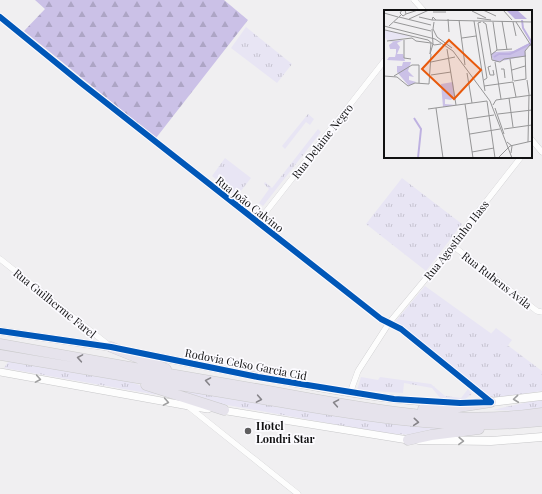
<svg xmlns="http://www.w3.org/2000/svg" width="542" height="494" font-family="'Playfair Display',serif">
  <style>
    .grass { fill: url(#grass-tufts) }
    .forest { fill: url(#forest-firs) }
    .green { fill: #e8e5f4 }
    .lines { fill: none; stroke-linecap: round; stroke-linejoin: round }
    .minor-casing { stroke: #c7c7c9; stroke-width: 6 }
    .tertiary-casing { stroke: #c7c7c9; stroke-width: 8 }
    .secondary-casing { stroke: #c7c7c9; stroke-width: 9 }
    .motorway-casing { stroke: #cacacb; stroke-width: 11 }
    .minor { stroke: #fdfdfd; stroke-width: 5.5 }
    .tertiary { stroke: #fdfdfd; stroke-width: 7 }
    .secondary { stroke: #fdfdfd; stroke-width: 8 }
    .motorway { stroke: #e6e3ec; stroke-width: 10 }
    .cycleway-casing { stroke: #fcfbff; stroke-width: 8 }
    .cycleway { stroke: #0057b8; stroke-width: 6 }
    .oneway { stroke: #868489 }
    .oneway2 { stroke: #9e9e9f }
    .poi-dot { fill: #5e5e5f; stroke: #fcfbff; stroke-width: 1.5 }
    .labels { text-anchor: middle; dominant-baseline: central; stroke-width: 3.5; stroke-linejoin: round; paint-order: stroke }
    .street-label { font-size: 11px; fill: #101011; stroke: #fcfbff }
    .poi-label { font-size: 11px; font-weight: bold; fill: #101011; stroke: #fcfbff; text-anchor: start }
    .inset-river { fill: none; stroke: #beb1e1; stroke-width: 2 }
    .inset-road { fill: none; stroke: #969697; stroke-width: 1 }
    .view { fill: #e8590c; fill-opacity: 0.15; stroke: #e8590c; stroke-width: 2 }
    .inset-edge { fill: none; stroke: #101011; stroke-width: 2 }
  </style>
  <defs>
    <pattern id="grass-tufts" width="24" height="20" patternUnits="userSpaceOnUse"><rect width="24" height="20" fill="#e8e5f4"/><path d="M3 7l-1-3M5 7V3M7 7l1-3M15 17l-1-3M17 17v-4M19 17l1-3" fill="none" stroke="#c6c3d0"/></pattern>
    <pattern id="forest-firs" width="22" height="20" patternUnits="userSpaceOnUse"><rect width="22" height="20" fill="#cbc1e7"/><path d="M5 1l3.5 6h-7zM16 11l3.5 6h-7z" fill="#ada5c5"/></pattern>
  </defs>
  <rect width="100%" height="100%" fill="#f0eff1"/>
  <!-- grass -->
  <path class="grass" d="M246 27 292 64 277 83 231 48Z
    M308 114 314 119 310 125 306 122 285 149 282 146Z
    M318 129 321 132 263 206 259 203 269 189 264 184 265 182 272 188Z
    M225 158 251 178 237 196 212 176Z
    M402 178 462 224 426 271 366 224Z
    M425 286 510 347 542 371V391L491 399 395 322Z
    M10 359 125 380 142 386 158 395 4 368Z
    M361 377 378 380 380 377 431 384 445 396 461 398 468 389 472 394 464 400 441 399 432 388 404 383 403 393 357 390Z
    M152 385 449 428 413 435 383 433 205 401Z
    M542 399V409L526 411 492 410Z"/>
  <!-- forest -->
  <path class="forest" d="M35 0H224L248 20 156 138 24 31 45 9Z"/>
  <!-- green -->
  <path class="green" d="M226 164 245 179 236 191 217 176Z
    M496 328 512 340 506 348 490 335Z"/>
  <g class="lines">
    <!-- minor casing -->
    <g class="minor-casing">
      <path id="minor" d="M414 0 424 11
        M0 17 81 83 381 319 401 329 491 402
        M531 139 542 152
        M258 222 385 60
        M452 245 537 311 542 312
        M0 259 111 347
        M350 393 358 371 389 323 428 276 521 157
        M189 407 298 494"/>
    </g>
    <!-- tertiary casing -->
    <g class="tertiary-casing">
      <path id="tertiary" d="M0 331 115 348
        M129 351C193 364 257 377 321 388 367 396 413 403 460 403
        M0 372 189 406 208 409
        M221 410 408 440"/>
    </g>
    <!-- secondary casing -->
    <g class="secondary-casing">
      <path id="secondary" d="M491 402 542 396
        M419 440 491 441 542 437"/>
    </g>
    <!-- motorway casing -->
    <g class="motorway-casing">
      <path id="motorway" d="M0 344C88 360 175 375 263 390 354 406 449 427 542 413
        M111 347 166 369
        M0 355C86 369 171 384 257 398 351 414 446 432 542 421
        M146 385 224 410
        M423 409 452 408 491 402
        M408 440 431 435 479 429"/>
    </g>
    <!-- minor -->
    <use href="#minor" class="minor"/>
    <!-- tertiary -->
    <use href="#tertiary" class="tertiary"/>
    <!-- secondary -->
    <use href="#secondary" class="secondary"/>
    <!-- motorway -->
    <use href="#motorway" class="motorway"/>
    <!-- cycleway casing -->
    <g class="cycleway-casing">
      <path id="cycleway" d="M0 17 81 83 381 319 401 329 491 402
        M0 331 111 347 258 377 394 399 460 403 491 402"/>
    </g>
    <!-- cycleway -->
    <use href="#cycleway" class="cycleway"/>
  </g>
  <!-- one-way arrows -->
  <defs><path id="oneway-chevron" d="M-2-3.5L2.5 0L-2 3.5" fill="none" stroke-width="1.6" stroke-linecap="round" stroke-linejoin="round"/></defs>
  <g class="oneway">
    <use href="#oneway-chevron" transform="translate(80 358) rotate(-170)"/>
    <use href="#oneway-chevron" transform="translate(208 381) rotate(-170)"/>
    <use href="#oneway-chevron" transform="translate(259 399) rotate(10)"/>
    <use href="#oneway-chevron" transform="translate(336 403) rotate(-170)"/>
    <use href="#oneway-chevron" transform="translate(416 422) rotate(5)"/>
  </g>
  <g class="oneway2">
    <use href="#oneway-chevron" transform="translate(38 379) rotate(10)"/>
    <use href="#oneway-chevron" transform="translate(516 399) rotate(174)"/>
    <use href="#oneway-chevron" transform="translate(166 402) rotate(10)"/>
    <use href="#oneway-chevron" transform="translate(461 441) rotate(2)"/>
  </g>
  <!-- markers -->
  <circle class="poi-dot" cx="248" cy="431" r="4"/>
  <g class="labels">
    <!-- street labels -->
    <g class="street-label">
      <text transform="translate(322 141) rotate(-52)">Rua Delaine Negro</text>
      <text transform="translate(250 204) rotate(38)">Rua João Calvino</text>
      <text transform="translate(456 240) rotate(-52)">Rua Agostinho Hass</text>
      <text transform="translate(497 280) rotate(38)">Rua Rubens Avila</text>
      <text transform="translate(55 303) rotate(39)">Rua Guilherme Farel</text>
      <text transform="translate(246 364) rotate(11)">Rodovia Celso Garcia Cid</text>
    </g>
    <!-- poi labels -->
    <g class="poi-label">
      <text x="256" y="425">Hotel<tspan x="256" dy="13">Londri Star</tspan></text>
    </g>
  </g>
  <!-- overview -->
  <g transform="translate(384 10)">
    <rect width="148" height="148" fill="#f0eff1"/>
    <path d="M147 26 148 37 145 35 141 41 142 46 112 52 109 50 107 44 110 42 130 41 147 32ZM19 30 13 33 16 37 13 44H19L21 51 3 50 5 47H11L12 43V39H6L5 35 9 32H5ZM19 52H27L24 61 30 67 25 66V70L32 72 27 75H24L13 62V56H18ZM69 72 71 86 67 90 61 89V94L72 95 59 97 57 74Z" fill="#cbc1e7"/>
    <path d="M1 20 28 26 5 31 0 27Z" fill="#e8e5f4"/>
    <path d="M122 0H133L143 9H131Z" fill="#beb1e1"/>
    <path class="inset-river" d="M138 10 139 18 148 33M110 47 115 44H126L148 33M30 108 37 119 34 148"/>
    <path class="inset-road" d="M18 0 16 3 19 6 22 4 21 0M99 0 112 6M119 0 128 10M88 1 102 8M49 2H62M0 3 14 7M22 4 34 0M15 7 47 15M35 7 48 10M93 8 107 10M25 9 45 0M64 9 65 22M52 10 49 7 48 10 148 12M75 10 81 55M90 11 101 81M118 11 123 40M10 12 47 21M50 12 49 19 53 27 68 38M97 12 94 13 103 68 100 70M99 12 102 14 108 50 116 52M109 12 113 40M129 12 132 26M132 12 148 37M0 16 51 29 69 41 106 91 128 148M5 16 17 5M48 19 49 34M1 20 44 30M78 28 92 26M20 30V48L27 49M44 30 50 35 57 34M3 31 28 28 32 31 47 33 46 44 49 34M63 39 72 95M107 45 113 40 128 39M126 49 129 71M47 52 71 47M111 52 117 89M116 52 120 49 142 46M107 56 104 57 106 65H110L109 60M117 59H120L121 68M128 60 141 56M83 63 88 93M47 65 67 62M0 66 13 67 24 76 31 73 45 74 47 44M10 66 28 55H35M142 69 141 41 146 35M143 70 145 84 144 132M130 71 142 69M129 72 132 87M35 73V55M100 76 129 72M125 88 129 117M103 91 111 148M81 94 89 148M109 95 112 90 148 85M52 98 59 148M111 98 120 124M44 99 103 91M114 104 148 100M83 109 110 105M120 119 148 115M86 124 116 119M123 132 128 136 127 143M88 142 110 138M114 148 126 136 148 131"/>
    <path class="view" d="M65 30 97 60 70 89 38 59Z"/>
    <rect width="148" height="148" class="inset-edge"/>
  </g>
</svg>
